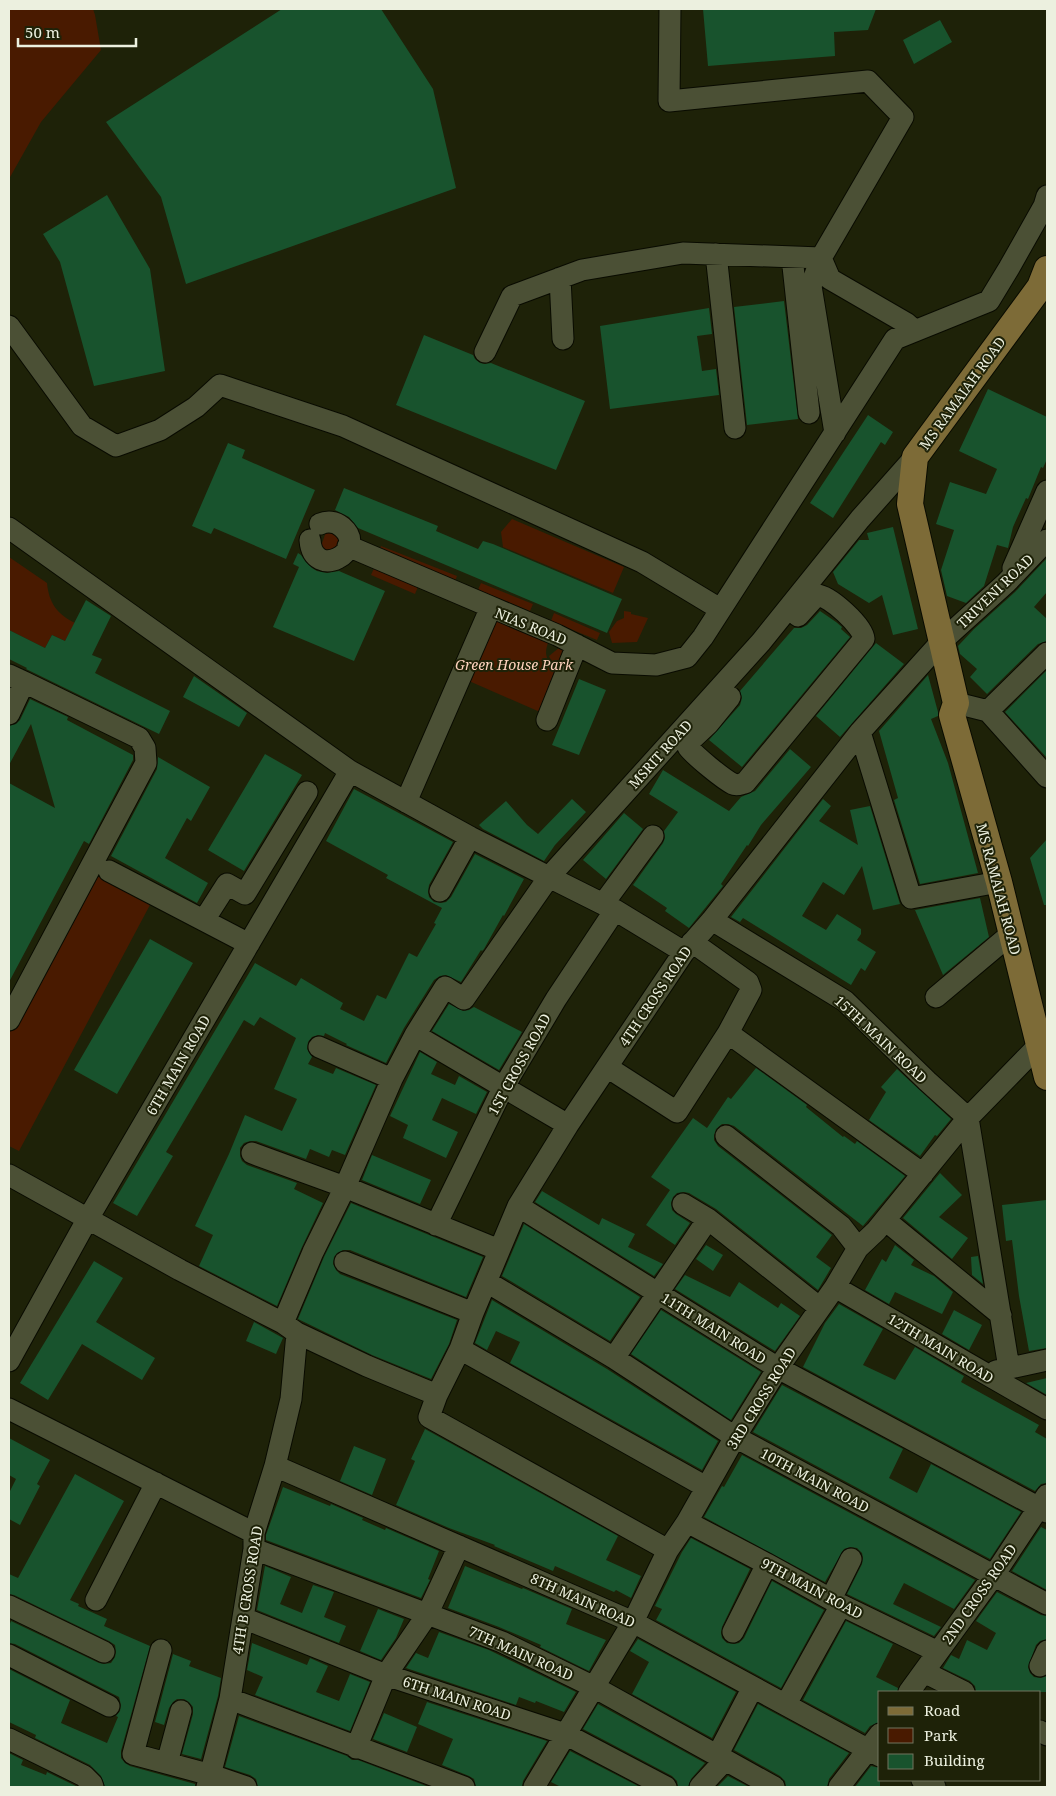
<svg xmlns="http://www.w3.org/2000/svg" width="1056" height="1796" font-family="'Noto Serif',serif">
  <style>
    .green { fill: #491a00 }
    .building { fill: #18532d }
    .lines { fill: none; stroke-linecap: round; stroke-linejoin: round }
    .minor-casing { stroke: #090b00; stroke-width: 23 }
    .major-casing { stroke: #090b00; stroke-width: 28 }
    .minor { stroke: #4b5035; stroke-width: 21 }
    .major { stroke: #7d6b37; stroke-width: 26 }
    .labels { text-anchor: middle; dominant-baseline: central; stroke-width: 4; stroke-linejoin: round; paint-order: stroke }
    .street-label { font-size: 14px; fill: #ecf0df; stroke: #1e2208 }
    .park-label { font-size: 14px; font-style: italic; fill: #fed3be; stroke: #1e2208 }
  </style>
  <rect width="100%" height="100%" fill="#1e2208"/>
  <!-- green -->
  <path class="green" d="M9 9H93L95 15 101 50 41 122 9 179Z
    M512 519 624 567 613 593 503 547 501 532Z
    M327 529 340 534 336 553 320 549Z
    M381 546 457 576 454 584 378 554Z
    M9 557 47 583C49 603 57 614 75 623L65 641 52 635 45 648 9 630Z
    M375 566 419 584 415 594 371 575Z
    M481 583 533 604 530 611 478 590Z
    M624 611 631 612V614L648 618 637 642 612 643 609 632 617 621 624 618Z
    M554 613 600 633 597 640 551 621Z
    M496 621 512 623 549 640C544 653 545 659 555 668V680L540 712 469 681Z
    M560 647 571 650 564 668 552 663 549 656Z
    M92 871 151 903 19 1151 9 1146V1028Z"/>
  <!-- building -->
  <path class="building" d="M282 9H381L433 89 456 188 186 284 161 197 106 122Z
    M703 9H876L868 30 834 32 835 56 708 66Z
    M940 20 952 42 914 64 903 40Z
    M107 195 150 269 165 371 94 386 60 262 43 234Z
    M784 301 798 419 747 425 734 307Z
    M709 308 712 334 697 336 702 371 716 369 719 395 610 409 600 326Z
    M424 335 473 355 475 359 480 363 485 364 491 363 585 401 556 470 396 405Z
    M988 389 1047 417V459L1043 468 1041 467 1028 499 1026 498 1013 527 1008 548 997 545 984 586 966 603 947 596 941 570 954 530 936 524 950 482 986 494 997 469 959 451Z
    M868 415 893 432 885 445 881 442 833 518 810 503Z
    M228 443 245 450 242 458 315 490 286 559 214 528 211 534 192 526Z
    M344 488 438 526 436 531 478 549 483 541 493 544 622 599 607 633 358 528 349 517 335 510Z
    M893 527 918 629 893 635 882 595 869 603 838 584 833 572 859 540H869L867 533Z
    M298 553 301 555 305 561 312 568 317 571 327 573 339 571 385 591 354 661 273 627 299 567 293 564Z
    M1047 558V592L1034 607 1047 619V641L1038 644 987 694 970 677 977 669 960 654 958 646 974 629 1015 592Z
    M86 600 111 616 92 655 102 659 95 673 170 711 159 734 26 669 27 668 9 659V630L45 648 52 635 65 641Z
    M820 611 836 622 842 627 841 629 850 637 742 767 709 740 740 705 742 698 740 691 781 643 794 628H801L807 625Z
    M876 643 904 664 840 737 816 716Z
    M1047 670V758L1005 712Z
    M928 675 938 712V716L931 719 948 763 978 873 920 884 894 800 898 798 879 731Z
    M194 676 247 713 239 727 183 697Z
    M579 679 606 690 579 755 552 745Z
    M30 699 68 717 67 720 133 755V760L89 844 84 841 9 982V783L55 808 31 724 9 765V726L16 724 20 720Z
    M790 749 811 767 761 825 748 846 747 845 721 884 723 886 689 928 665 911 667 908 633 885 663 843 665 838 664 831 678 812 649 794 663 770 729 811 741 797 755 791Z
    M265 754 302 775 244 871 208 850Z
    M158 757 210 787 191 821 187 818 165 858 208 883 197 903 111 856 157 769Z
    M354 789 453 842 429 885 428 892 429 897 434 902 441 903 446 902 451 897 475 854 524 879 504 916 503 915 484 949 482 951 481 950 461 982 446 975 440 976 434 980 404 1028 386 1063 346 1045 347 1044 325 1033 324 1036 318 1035 312 1037 308 1042 307 1049 312 1057 308 1064 333 1074 336 1068 376 1085 345 1155 332 1150 329 1157 310 1149 306 1159 256 1141H250L244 1143 240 1148V1156L242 1161 247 1165 297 1183 294 1189 323 1203 302 1247 277 1306 199 1266 213 1235 195 1226 229 1154 245 1115 282 1131 297 1099 274 1089 296 1038 260 1017 254 1026 244 1020 166 1152 173 1156 137 1216 113 1203 255 963 296 986 301 978 343 1003 340 1009 364 1021 377 995 386 999 409 953 417 957 436 924 434 923 442 908 386 878 388 875 326 841Z
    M572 799 586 812 555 845 544 861 483 829 479 825 506 801 527 825 538 834Z
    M823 799 831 806 819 821 858 845 850 810 870 806 900 904 873 910 862 866 844 895 823 882 802 916 826 930 837 914 861 929V934L857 940 876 952 865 971 861 968 851 985 743 918 740 922 731 917Z
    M624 813 643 829 606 879 583 860Z
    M1047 839V905H1044L1030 858Z
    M980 898 989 937 943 975 915 910Z
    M150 939 193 963 117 1094 74 1070Z
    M449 1004 463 1011 469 1010 474 1007 522 1032 499 1070 432 1031Z
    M420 1052 437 1062 431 1074 455 1085 459 1076 487 1092 476 1114 442 1098 432 1120 458 1132 446 1158 403 1138 408 1125 390 1116Z
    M756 1068 807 1105 806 1107 843 1137 844 1136 855 1144 857 1141 905 1176 863 1226 734 1126 728 1124H722L716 1129 714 1135V1140L718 1146 832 1235 816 1257 831 1268 818 1290 716 1209 689 1193 684 1192 677 1193 673 1197 671 1203 672 1210 676 1214 690 1223 675 1245 646 1225 670 1190 651 1177 693 1118 707 1128 728 1097 731 1099Z
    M897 1069 951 1119 937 1136 935 1135 920 1156 869 1120 886 1092 881 1087Z
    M372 1155 431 1180 420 1204 362 1180Z
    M940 1173 962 1195 939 1217 968 1238 952 1259 903 1218Z
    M542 1191 599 1225 602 1218 635 1234 628 1247 663 1264 654 1276 535 1202Z
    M1046 1200 1047 1348 1029 1351 1019 1296 1012 1240 1006 1241 1002 1205Z
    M351 1203 483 1257 466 1297 350 1250H343L337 1253 334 1257 333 1264 336 1270 340 1274 457 1320 449 1344 431 1379 372 1355 298 1319 324 1257Z
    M524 1224 640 1297 610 1341 502 1276Z
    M706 1245 723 1255 713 1271 696 1259Z
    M895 1245 914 1260 911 1265 934 1276 953 1292 942 1314 895 1292 889 1304 865 1290 882 1259 886 1262Z
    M978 1256 983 1284 972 1275 971 1257Z
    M94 1261 123 1278 96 1322 155 1358 142 1380 82 1344 48 1400 20 1383Z
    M685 1275 730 1297 739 1282 778 1308 781 1303 800 1316 775 1351 675 1289Z
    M492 1300 607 1369 718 1441 702 1470 510 1363 520 1342 496 1331 487 1350 475 1343Z
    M839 1304 883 1329 863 1365 895 1380 915 1347 964 1376 961 1382 1039 1425 1035 1432 1047 1439V1483L1041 1484 1035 1491 803 1367 825 1323Z
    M661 1310 761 1372 731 1420 631 1354Z
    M954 1310 982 1325 969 1350 942 1334Z
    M254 1322 283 1338 276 1354 246 1341Z
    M1047 1378V1395L1026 1383Z
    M782 1385 903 1449 889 1478 917 1493 931 1464 1021 1512 990 1559 753 1432Z
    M425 1429 618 1536 606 1560 641 1576 631 1598 616 1590 614 1592 555 1566 553 1571 494 1546 495 1545 449 1528 396 1505 415 1461 411 1459Z
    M9 1438 50 1460 37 1484 40 1486 20 1525 9 1519V1493L16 1479 9 1475Z
    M354 1446 386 1459 372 1495 340 1481Z
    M742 1455 975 1580 954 1609 904 1583 893 1604 941 1627 934 1636 847 1594 862 1564 863 1558 862 1553 857 1548 850 1547 844 1549 825 1582 704 1517 722 1486 724 1487Z
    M75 1474 124 1501 70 1600 79 1604 78 1606 107 1619 104 1626 150 1646 121 1751V1758L125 1763 130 1766 195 1784V1787H105L101 1776 90 1765 35 1738 36 1735 9 1722V1669L70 1700 61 1723 107 1743 118 1717 116 1716 120 1711 121 1705 119 1697 15 1644 9 1643V1626L11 1621 99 1663 104 1664 111 1663 115 1657 116 1652 115 1645 109 1641 14 1595 9 1594V1574L18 1578Z
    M283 1487 330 1506 331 1504 363 1518 362 1520 385 1530 386 1528 439 1551 428 1579 430 1580 421 1598 266 1540V1535Z
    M1041 1527 1047 1530V1590L1012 1571Z
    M691 1538 750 1569 722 1627 721 1633 722 1638 727 1643 734 1644 739 1643 744 1638 772 1581 824 1610 781 1688 656 1620 662 1609 655 1606 682 1552Z
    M265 1566 291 1577 280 1604 302 1613 313 1585 334 1592 324 1617 346 1626 339 1643 257 1610Z
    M465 1566 522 1589 523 1588 572 1609 566 1624 606 1640 589 1671 540 1647 541 1645 499 1627 448 1608Z
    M997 1592 1041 1615 1047 1616V1639L1040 1641 1036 1645 1028 1667 1030 1673 1034 1677 1041 1678 1047 1676V1692H976L975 1686 970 1681 943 1668 951 1655 959 1659 967 1640 987 1650 996 1633 976 1621Z
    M378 1609 404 1619 396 1638 381 1660 360 1651Z
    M846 1621 893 1644 876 1677 898 1688 897 1692H880V1722L870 1726 865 1733 803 1700Z
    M439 1632 489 1650 576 1692 564 1712 536 1701 535 1703 519 1697 516 1705 406 1668 416 1653 428 1658Z
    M638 1639 736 1692 712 1738 632 1694 649 1662 630 1651Z
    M252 1643 307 1665 310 1658 328 1666 316 1692 339 1701 350 1674 370 1682 350 1731 255 1695 263 1677 247 1670Z
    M173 1654 191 1661 189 1666 221 1678 218 1696 201 1759 182 1754 193 1714V1707L189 1702 184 1699H177L173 1702 169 1708 164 1725 155 1722Z
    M427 1702 547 1741 523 1781 522 1787H476L474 1779 469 1776 442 1765 453 1739 418 1724Z
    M598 1704 705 1763 691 1779 688 1787H678L677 1781 672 1776 583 1729Z
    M758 1704 849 1753 829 1779 827 1787H786L785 1781 780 1776 734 1750Z
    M384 1713 417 1727 407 1752 373 1739Z
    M239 1716 347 1756 352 1760H358L429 1787H258L256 1779 250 1775 225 1767Z
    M570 1751 640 1787H561L551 1782Z
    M9 1753 23 1760 21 1765 46 1775 47 1772 78 1787H9Z
    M871 1766 880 1768V1787H855Z
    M728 1776 749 1787H717Z"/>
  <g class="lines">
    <!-- minor casing -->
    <g class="minor-casing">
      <path id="minor" d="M670 9 669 101 868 81 903 117 821 258 830 279 906 323 914 330
        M716 254 735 428
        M792 257 809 413
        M560 278 563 339
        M9 326 82 426 116 446 160 430 196 407 220 385 343 426 642 562 720 609
        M485 352 512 296 582 270 683 253 821 258 811 286 835 433
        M9 528 350 771 470 837 549 877 761 642 860 519 915 457
        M310 540C313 582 370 551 342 527 335 521 327 521 320 524
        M348 546 491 607
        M1013 568 1047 491
        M9 675 24 682 9 714
        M730 697 708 724 691 740 688 747C695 756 723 779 733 784 737 786 740 784 745 783L864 639C863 626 830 596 817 595L798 616
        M956 703 988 711
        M988 711 1047 777
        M988 711 1047 653
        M547 720 577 645
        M860 732 911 898 999 882
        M406 802 491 607 557 635 612 663 656 665 687 657 703 637 895 339 989 301 1009 268 1044 206 1047 196
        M109 871 249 944
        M440 891 470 837
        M603 904 653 836
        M204 920 227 884 245 894 307 792
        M712 920 845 1001 927 1081 968 1118
        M936 997 1011 934
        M9 1020 146 763 145 748 139 738 24 682
        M728 1033 923 1174
        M415 1035 568 1125
        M319 1047 392 1079
        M607 1067 677 1112 728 1033 751 990 748 982 692 942
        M968 1118 1009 1368
        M726 1136 841 1226 858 1248
        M252 1153 345 1187 499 1250
        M9 1175 180 1270 283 1323 297 1333 367 1366 437 1395 429 1417 668 1550
        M683 1204 708 1219 820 1308
        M518 1206 778 1368 1047 1512
        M885 1220 1001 1315
        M436 1225 503 1088 556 999 615 910
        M345 1262 473 1313
        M487 1282 614 1358 735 1437 1047 1604
        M835 1287 1047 1409
        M283 1323 313 1252 345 1187 392 1079 415 1035 445 987 464 999 549 877 615 910 684 952
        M460 1349 706 1487
        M614 1358 708 1219
        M9 1361 82 1229 350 771
        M996 1371 1047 1360
        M437 1395 460 1349 473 1313 518 1206 568 1125 684 952 712 920 860 732 942 641 1006 583 1047 540
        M9 1409 254 1533
        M275 1466 633 1622 880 1756
        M687 1522 767 1564 841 1605 938 1652
        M254 1549 502 1642 594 1687 774 1787
        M831 1599 851 1559
        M96 1600 156 1483
        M9 1606 104 1652
        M243 1618 386 1675 565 1734 666 1787
        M733 1632 767 1564
        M161 1650 133 1754 211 1775 246 1787
        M9 1655 109 1706
        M1040 1666 1047 1651
        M924 1672 964 1692
        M909 1692 994 1575 1047 1495
        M230 1699 464 1787
        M786 1704 841 1605
        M1040 1731 1047 1735
        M9 1739 84 1776 92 1784 93 1787
        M356 1748 386 1675 427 1615 459 1546
        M717 1756 753 1687
        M167 1763 181 1711
        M922 1780 935 1787
        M207 1787 230 1699 254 1549V1533L275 1466 291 1399 297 1333
        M534 1787 633 1622 668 1550 687 1522 735 1437 778 1368 835 1287 858 1248 876 1231 968 1118 1039 1045
        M700 1787 725 1760
        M839 1787 880 1734"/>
    </g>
    <!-- major casing -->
    <g class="major-casing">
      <path id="major" d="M1047 269 1040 287 915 457 910 504 956 703 952 715 999 882 1047 1077"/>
    </g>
    <!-- minor -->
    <use href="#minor" class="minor"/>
    <!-- major -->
    <use href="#major" class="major"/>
  </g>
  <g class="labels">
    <!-- street labels -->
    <g class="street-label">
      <text transform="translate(962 393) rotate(-54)">MS RAMAIAH ROAD</text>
      <text transform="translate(995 591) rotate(-44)">TRIVENI ROAD</text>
      <text transform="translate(531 626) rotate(22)">NIAS ROAD</text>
      <text transform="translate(660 754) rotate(-48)">MSRIT ROAD</text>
      <text transform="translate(999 889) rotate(75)">MS RAMAIAH ROAD</text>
      <text transform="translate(655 996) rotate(-56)">4TH CROSS ROAD</text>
      <text transform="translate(881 1039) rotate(43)">15TH MAIN ROAD</text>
      <text transform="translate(519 1064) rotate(-61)">1ST CROSS ROAD</text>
      <text transform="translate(178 1065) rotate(-60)">6TH MAIN ROAD</text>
      <text transform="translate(714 1328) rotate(32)">11TH MAIN ROAD</text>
      <text transform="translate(941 1348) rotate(31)">12TH MAIN ROAD</text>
      <text transform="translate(761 1398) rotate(-58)">3RD CROSS ROAD</text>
      <text transform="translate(815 1480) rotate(28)">10TH MAIN ROAD</text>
      <text transform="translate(812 1588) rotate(28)">9TH MAIN ROAD</text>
      <text transform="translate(247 1590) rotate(-81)">4TH B CROSS ROAD</text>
      <text transform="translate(979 1594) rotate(-55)">2ND CROSS ROAD</text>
      <text transform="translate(583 1600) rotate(24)">8TH MAIN ROAD</text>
      <text transform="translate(521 1653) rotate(24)">7TH MAIN ROAD</text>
      <text transform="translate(457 1698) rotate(18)">6TH MAIN ROAD</text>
    </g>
    <!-- park labels -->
    <g class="park-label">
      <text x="514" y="664">Green House Park</text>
    </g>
  </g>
  <!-- border -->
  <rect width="1056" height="1796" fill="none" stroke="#ecf0df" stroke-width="20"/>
  <!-- legend -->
  <rect x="878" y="1691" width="162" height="90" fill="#1e2208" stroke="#70745e"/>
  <rect x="888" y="1707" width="25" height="8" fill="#7d6b37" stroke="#70745e"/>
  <text x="924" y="1716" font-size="15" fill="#ecf0df">Road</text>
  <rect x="888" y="1728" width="25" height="15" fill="#491a00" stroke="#70745e"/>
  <text x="924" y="1741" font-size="15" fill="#ecf0df">Park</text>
  <rect x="888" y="1754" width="25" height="15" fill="#18532d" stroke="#70745e"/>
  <text x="924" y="1766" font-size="15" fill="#ecf0df">Building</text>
  <!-- scale -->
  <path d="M18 38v8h118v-8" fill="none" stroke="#ecf0df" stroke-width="2.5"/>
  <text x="25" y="38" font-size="15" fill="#ecf0df" stroke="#1e2208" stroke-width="4" paint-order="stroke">50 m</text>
</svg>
